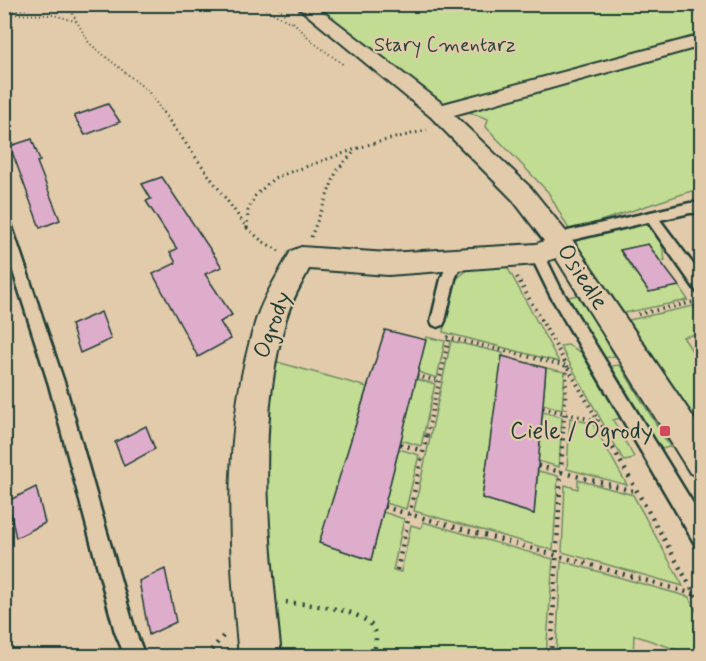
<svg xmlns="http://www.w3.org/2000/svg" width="706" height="661" font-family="Mynerve,sans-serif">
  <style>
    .green { fill: #c2dc93; stroke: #708c64; stroke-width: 1.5 }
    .building { fill: #dfadcc; stroke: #1f3d34; stroke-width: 1.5 }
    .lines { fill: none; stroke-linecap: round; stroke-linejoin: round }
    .lane-casing { stroke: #1f3d34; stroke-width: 5 }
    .street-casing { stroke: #1f3d34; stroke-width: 4 }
    .path-far3 { stroke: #1f3d34; stroke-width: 2; stroke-dasharray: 1 3; stroke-linecap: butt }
    .path-far2 { stroke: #1f3d34; stroke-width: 3; stroke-dasharray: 1.5 4; stroke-linecap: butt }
    .path-far1 { stroke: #1f3d34; stroke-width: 4; stroke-dasharray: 1.5 4.5; stroke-linecap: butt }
    .path { stroke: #1f3d34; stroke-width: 4.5; stroke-dasharray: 2 6; stroke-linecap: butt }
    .lane { fill: #e2cbab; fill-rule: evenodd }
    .street { fill: #e2cbab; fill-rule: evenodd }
    .poi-dot { fill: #d1495b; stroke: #e2cbab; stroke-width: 2 }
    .labels { text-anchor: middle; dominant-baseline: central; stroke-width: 4.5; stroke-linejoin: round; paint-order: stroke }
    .far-park-label { font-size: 20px; fill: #274539; stroke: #e2cbab }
    .street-label { font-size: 24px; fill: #1f3d34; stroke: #e2cbab }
    .poi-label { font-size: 24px; fill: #1f3d34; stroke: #e2cbab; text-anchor: end }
  </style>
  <rect width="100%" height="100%" fill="#e2cbab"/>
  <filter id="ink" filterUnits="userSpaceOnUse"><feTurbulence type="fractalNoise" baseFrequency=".0167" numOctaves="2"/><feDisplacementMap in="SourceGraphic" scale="12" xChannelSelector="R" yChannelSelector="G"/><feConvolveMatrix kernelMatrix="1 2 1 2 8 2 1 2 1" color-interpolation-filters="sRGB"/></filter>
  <g filter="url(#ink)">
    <!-- green -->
    <path class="green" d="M313 5H701V188L570 231 548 192 486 127 488 119 436 100Z
      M641 223C660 230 662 242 665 260L660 261 648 244 620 251 649 292 679 286 688 300 624 313 573 239Z
      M505 263 559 362 443 332 455 280 474 265Z
      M583 294 615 343 608 344 615 356 605 358 568 297Z
      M693 306 701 316V333L683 337 701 364V416L695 418 629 320Z
      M426 337 445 341 437 378 418 372Z
      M451 341 503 353 482 498 534 514 538 471 558 476 553 550 414 511Z
      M568 345 581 352 620 418 613 420 634 457 630 460 624 461 560 346Z
      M270 360 367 387 320 543 371 560 383 512 404 519 393 570 401 572 411 525 421 528 423 522 553 559 546 656H269L262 534Z
      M620 365 670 447 661 449 611 366Z
      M546 368 565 372 562 410 543 404Z
      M416 379 435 384 421 446 401 440Z
      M543 412 562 417 559 467 538 461Z
      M570 418 593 424 627 485 567 469Z
      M399 449 419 455 406 509 385 503Z
      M578 480 633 495 683 586 562 552 565 485 578 489Z
      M561 561 689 597 701 620V656H695L634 635 633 656H556Z"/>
    <!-- building -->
    <path class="building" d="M108 104 120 122 85 135 74 116Z
      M32 139 40 161 37 162 60 220 40 228 10 146Z
      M162 177 222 267 205 274 232 315 220 322 231 339 198 357 153 274 176 263 170 252 177 249 146 201 151 199 142 184Z
      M648 244 660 261 679 286 649 292 620 250Z
      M101 312 111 339 80 353 71 325Z
      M385 330 426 340 371 560 319 543Z
      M502 356 546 368 534 514 482 498Z
      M146 426 155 449 124 466 115 442Z
      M36 487 45 523 16 538 8 501Z
      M165 569 176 622 149 635 139 581Z"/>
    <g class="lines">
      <!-- lane casing -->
      <g class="lane-casing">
        <path id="lane" d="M690 203H702V213H690L660 220 702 276V294L697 292 648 222 572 240 567 249 562 250 555 245 563 233 568 231Z
          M4 216 10 221 65 385 135 631 145 656H125L115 632 49 385 4 243Z
          M537 249 542 250 560 287 702 518V546L695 544 550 295 530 254Z
          M456 254 463 259 455 279 445 321 443 325 438 327 433 325 431 321 441 279 451 255Z"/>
      </g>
      <!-- street casing -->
      <g class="street-casing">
        <path id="street" d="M294 4H313L443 104 702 35V46L454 115 531 188 571 238 702 430V478L690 473 556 258 537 264 388 275 309 269C301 285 291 301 286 319 254 428 270 545 281 656H239C228 546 222 427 256 320 264 295 279 273 291 251L301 247 388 253 536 244 544 241 513 200 431 117Z"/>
      </g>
      <!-- path-far3 -->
      <path class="path-far3" d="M255 4 294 24
        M276 4 285 15
        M47 5 64 7 71 11 89 43 148 91 164 114
        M9 12 47 4
        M4 14 54 15 78 22
        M293 22 314 43 344 65"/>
      <!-- path-far2 -->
      <path class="path-far2" d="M163 112 247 228 262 241 279 251
        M247 228 248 211 254 197 274 178 367 145 427 130
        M311 237 337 170 355 151"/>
      <!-- path-far1 -->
      <path class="path-far1" d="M517 277 567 366 563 435
        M638 314 694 302 702 312
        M447 337 567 366 606 435
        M417 376 439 381
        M543 408 597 421
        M427 435 449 338"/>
      <!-- path -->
      <path class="path" d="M605 434 702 607
        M400 444 423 451
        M538 466 637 492
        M384 507 694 594 702 587
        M397 570 427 434
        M286 602C308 605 361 607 374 629 378 637 375 647 373 656
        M206 656 225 634
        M551 656 563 434"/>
      <!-- lane -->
      <use href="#lane" class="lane"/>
      <!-- street -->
      <use href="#street" class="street"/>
    </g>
  </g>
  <!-- markers -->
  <rect class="poi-dot" x="659" y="425" width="12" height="12" rx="3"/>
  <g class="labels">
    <!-- far-park labels -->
    <g class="far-park-label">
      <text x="445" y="45">Stary Cmentarz</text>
    </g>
    <!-- street labels -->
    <g class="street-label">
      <text transform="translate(582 277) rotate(57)">Osiedle</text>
      <text transform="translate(273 325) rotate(-70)">Ogrody</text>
    </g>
    <!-- poi labels -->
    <g class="poi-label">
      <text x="653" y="431">Ciele / Ogrody</text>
    </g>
  </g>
  <!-- margin -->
  <rect width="706" height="661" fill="none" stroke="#e2cbab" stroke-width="24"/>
  <rect x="12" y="12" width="682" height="637" fill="none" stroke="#1f3d34" stroke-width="2" filter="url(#ink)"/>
</svg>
